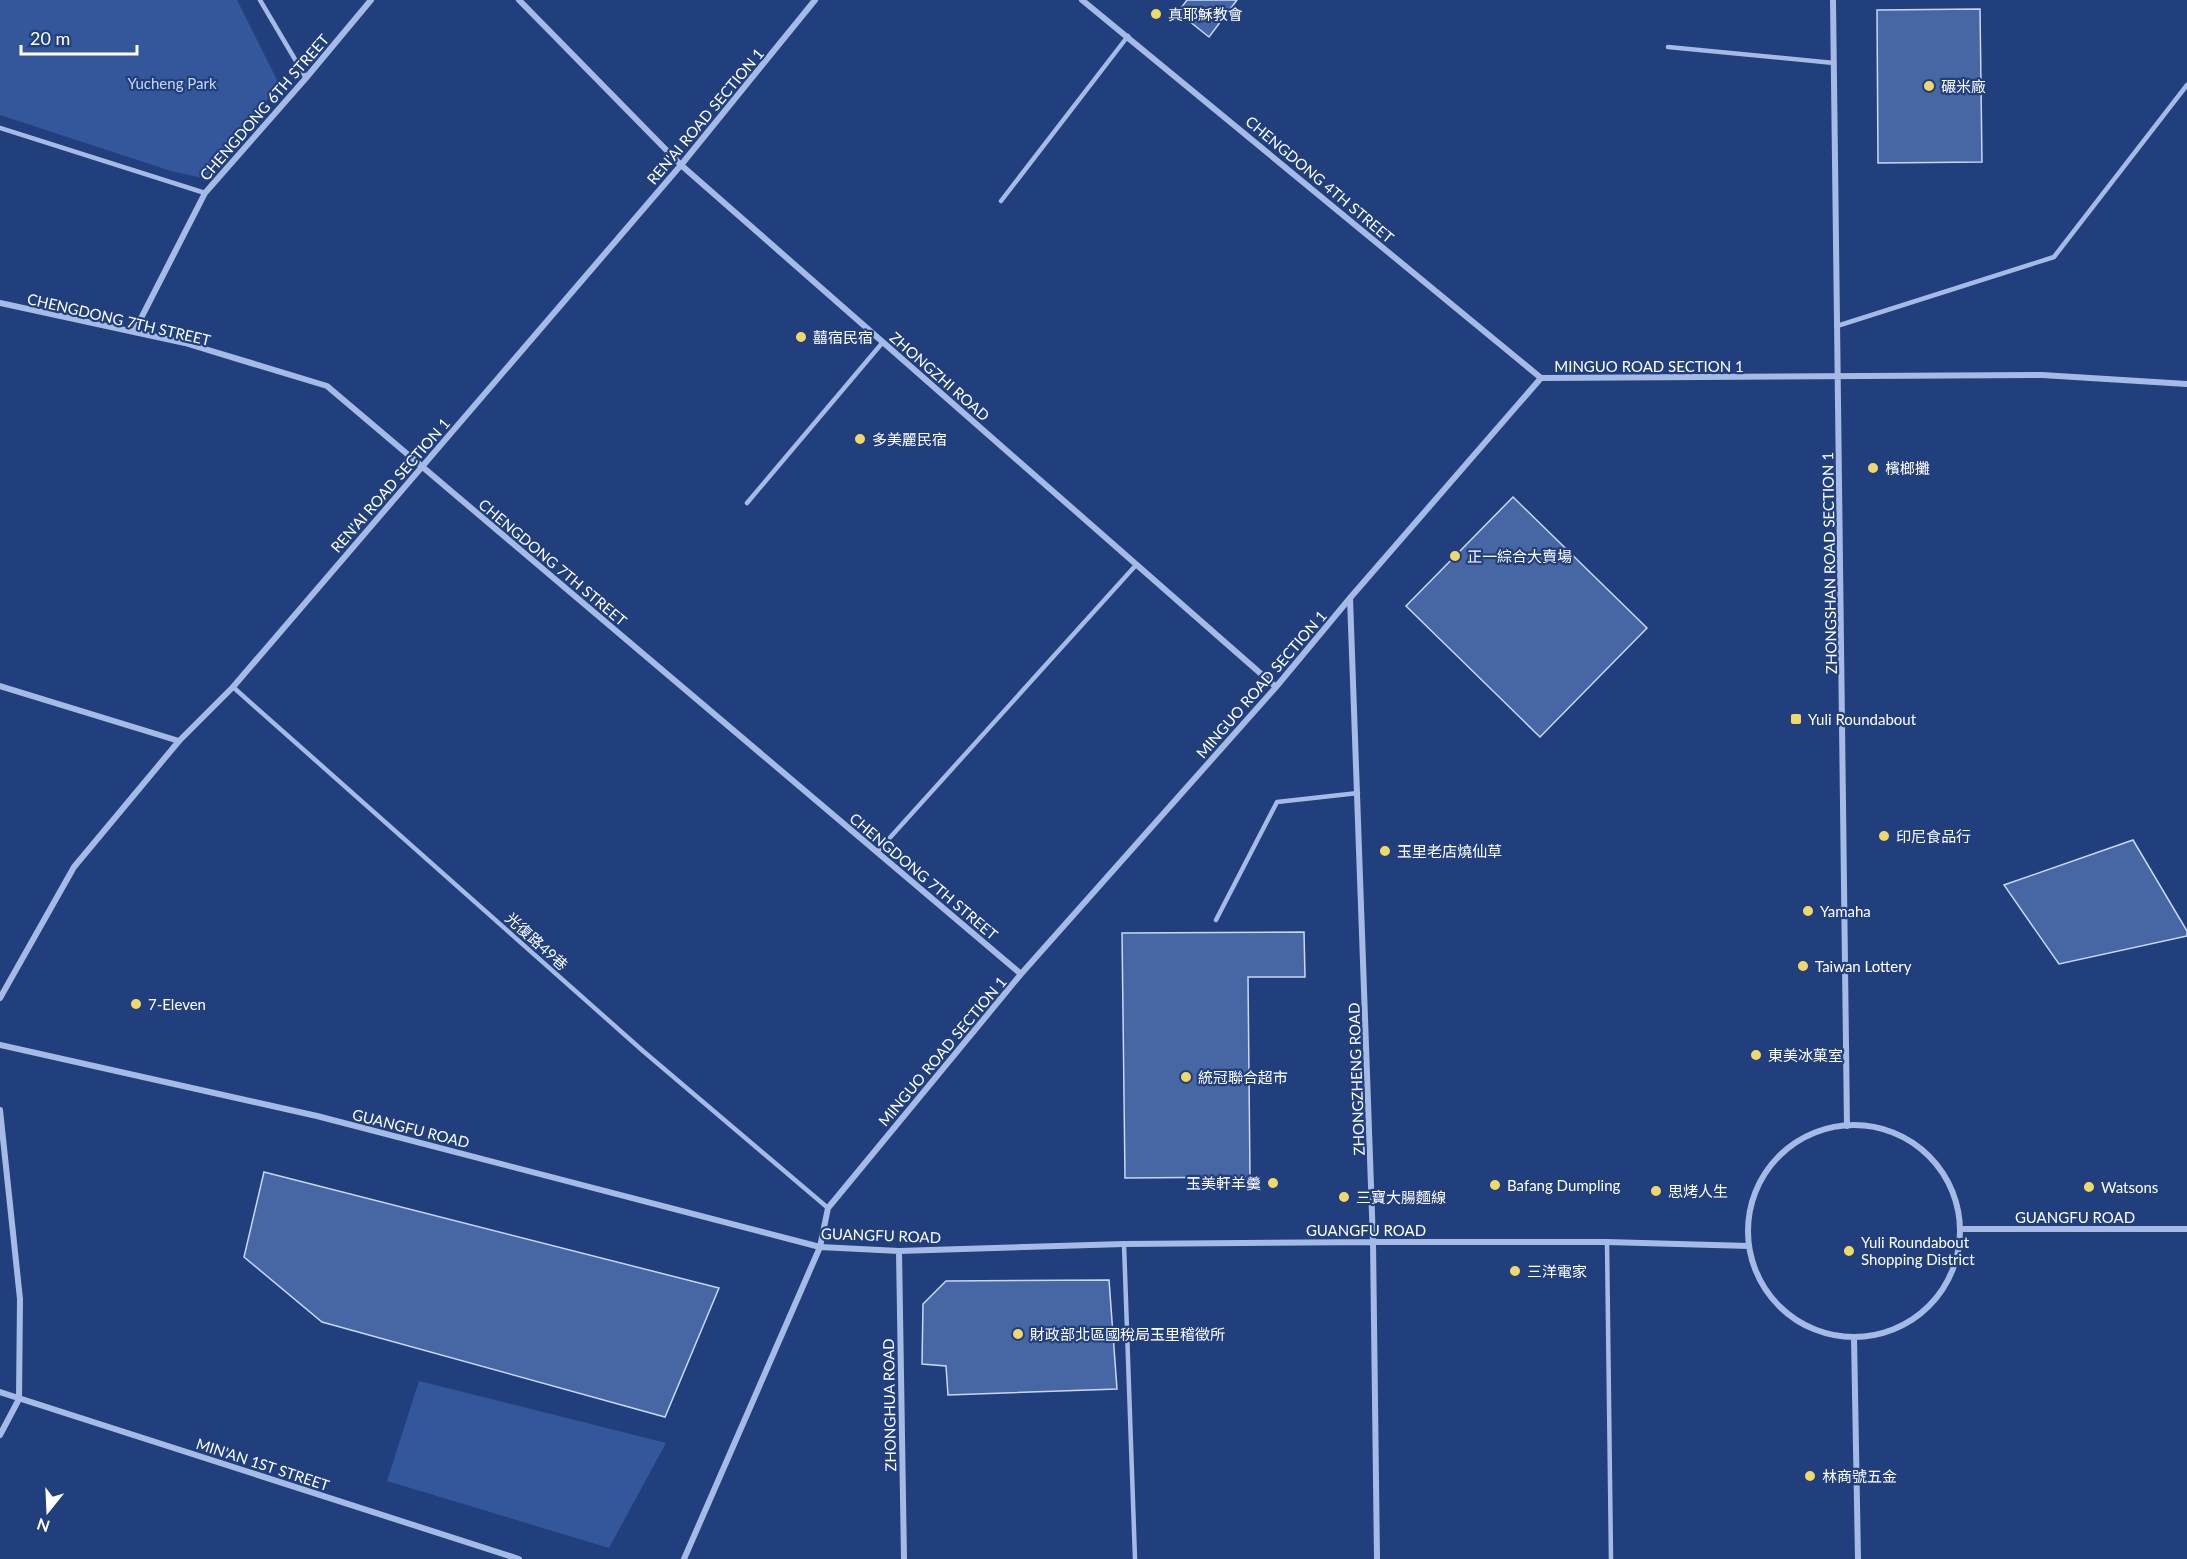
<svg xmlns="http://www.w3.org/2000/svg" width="2187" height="1559" font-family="Lato,'Noto Sans TC',sans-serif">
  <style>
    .green { fill: #34579b }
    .building { fill: #4666a4; stroke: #c8d8f5; stroke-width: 1.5 }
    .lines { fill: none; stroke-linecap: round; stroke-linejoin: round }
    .lane { stroke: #a5bbe6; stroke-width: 4.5 }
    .street { stroke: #a5bbe6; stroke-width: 6 }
    .poi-dot { fill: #f2d967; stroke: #213f7d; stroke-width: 2 }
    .labels { text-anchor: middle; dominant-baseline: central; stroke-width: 4.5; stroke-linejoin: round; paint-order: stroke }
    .poi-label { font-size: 15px; fill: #fff; stroke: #213f7d; text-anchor: start }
    .park-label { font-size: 15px; fill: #c8d8f5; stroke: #213f7d }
    .street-label { font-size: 15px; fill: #fff; stroke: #213f7d }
  </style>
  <rect width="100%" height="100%" fill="#213f7d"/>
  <!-- green -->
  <path class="green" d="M0 0H237L279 84 207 179 171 171 0 115Z
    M419 1381 666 1443 609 1548 387 1481Z"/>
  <!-- building -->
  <path class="building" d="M1187 0H1237L1209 37 1178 12Z
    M1980 9 1982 162 1878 163 1877 10Z
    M1513 497 1647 628 1540 737 1406 606Z
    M2133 840 2187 931V936L2059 964 2004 885Z
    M1304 932 1305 977H1248L1250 1177 1125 1178 1122 933Z
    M264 1172 719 1288 665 1417 322 1322 244 1257Z
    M1109 1280 1117 1389 948 1395 946 1366 922 1364 923 1304 946 1281Z"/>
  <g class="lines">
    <!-- lane -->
    <path class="lane" d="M260 0 306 78
      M1668 47 1834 63
      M0 128 205 193
      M1001 201 1128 36
      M1837 326 2054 257 2187 85
      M747 503 883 342
      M233 687 643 1051 828 1208
      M877 852 1136 565
      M1216 920 1277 802 1358 793
      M1607 1242 1611 1559
      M1124 1244 1135 1559"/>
    <!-- street -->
    <path class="street" d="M519 0 681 165 1276 687
      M1082 0 1541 378
      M1833 0 1847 1126
      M0 303 185 343 327 386 1021 974
      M134 332 205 193 306 78 371 0
      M1350 598 1373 1242 1377 1559
      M0 686 179 741
      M0 998 74 867 179 741 233 687 681 165 815 0
      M0 1045 317 1116 820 1247 899 1251 1124 1244 1373 1242H1607L1749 1246
      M0 1110 20 1299 19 1399 0 1435
      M1748 1231a106 106 0 1 1 212 0a106 106 0 1 1-212 0Z
      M1964 1229H2187
      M899 1251 904 1559
      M1854 1337 1858 1559
      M0 1392 519 1559
      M684 1559 820 1247 828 1208 1021 974 1276 687 1350 598 1541 378 2042 375 2187 384"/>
  </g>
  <!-- markers -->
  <g class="poi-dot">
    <circle cx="1156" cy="14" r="6"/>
    <circle cx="1929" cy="86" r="6"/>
    <circle cx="801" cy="337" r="6"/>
    <circle cx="860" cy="439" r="6"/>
    <circle cx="1873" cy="468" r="6"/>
    <circle cx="1455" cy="556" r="6"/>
    <rect x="1790" y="713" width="12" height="12" rx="3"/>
    <circle cx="1884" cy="836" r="6"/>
    <circle cx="1385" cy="851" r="6"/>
    <circle cx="1808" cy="911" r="6"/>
    <circle cx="1803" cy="966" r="6"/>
    <circle cx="136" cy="1004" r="6"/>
    <circle cx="1756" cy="1055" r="6"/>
    <circle cx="1186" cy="1077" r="6"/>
    <circle cx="1273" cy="1183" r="6"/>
    <circle cx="1495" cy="1185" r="6"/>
    <circle cx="2089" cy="1187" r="6"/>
    <circle cx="1656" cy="1191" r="6"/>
    <circle cx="1344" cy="1197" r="6"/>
    <circle cx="1849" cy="1251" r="6"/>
    <circle cx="1515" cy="1271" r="6"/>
    <circle cx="1018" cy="1334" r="6"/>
    <circle cx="1810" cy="1476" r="6"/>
  </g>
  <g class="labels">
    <!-- poi labels -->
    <g class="poi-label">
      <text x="1168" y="14">真耶穌教會</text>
      <text x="1941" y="86">碾米廠</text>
      <text x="813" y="337">囍宿民宿</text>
      <text x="872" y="439">多美麗民宿</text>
      <text x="1885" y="468">檳榔攤</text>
      <text x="1467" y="556">正一綜合大賣場</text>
      <text x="1808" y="719">Yuli Roundabout</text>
      <text x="1896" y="836">印尼食品行</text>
      <text x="1397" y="851">玉里老店燒仙草</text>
      <text x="1820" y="911">Yamaha</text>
      <text x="1815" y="966">Taiwan Lottery</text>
      <text x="148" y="1004">7-Eleven</text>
      <text x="1768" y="1055">東美冰菓室</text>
      <text x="1198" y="1077">統冠聯合超市</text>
      <text x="1261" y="1183" text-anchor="end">玉美軒羊羹</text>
      <text x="1507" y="1185">Bafang Dumpling</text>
      <text x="2101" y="1187">Watsons</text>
      <text x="1668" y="1191">思烤人生</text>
      <text x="1356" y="1197">三寶大腸麵線</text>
      <text x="1861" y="1242">Yuli Roundabout<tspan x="1861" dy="17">Shopping District</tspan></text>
      <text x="1527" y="1271">三洋電家</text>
      <text x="1030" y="1334">財政部北區國稅局玉里稽徵所</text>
      <text x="1822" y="1476">林商號五金</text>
    </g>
    <!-- park labels -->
    <g class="park-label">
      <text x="172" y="83">Yucheng Park</text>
    </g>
    <!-- street labels -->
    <g class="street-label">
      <text transform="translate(264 107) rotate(-49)">CHENGDONG 6TH STREET</text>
      <text transform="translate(705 116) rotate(-50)">REN'AI ROAD SECTION 1</text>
      <text transform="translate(1320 179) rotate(40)">CHENGDONG 4TH STREET</text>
      <text transform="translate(119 319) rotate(13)">CHENGDONG 7TH STREET</text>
      <text x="1649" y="366">MINGUO ROAD SECTION 1</text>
      <text transform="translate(940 376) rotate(41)">ZHONGZHI ROAD</text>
      <text transform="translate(390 485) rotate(-49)">REN'AI ROAD SECTION 1</text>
      <text transform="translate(553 562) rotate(40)">CHENGDONG 7TH STREET</text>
      <text transform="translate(1829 563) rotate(-91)">ZHONGSHAN ROAD SECTION 1</text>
      <text transform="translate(1261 684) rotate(-49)">MINGUO ROAD SECTION 1</text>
      <text transform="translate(924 876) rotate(40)">CHENGDONG 7TH STREET</text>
      <text transform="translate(537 941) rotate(42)">光復路49巷</text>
      <text transform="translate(942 1051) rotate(-50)">MINGUO ROAD SECTION 1</text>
      <text transform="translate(1356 1079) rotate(-92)">ZHONGZHENG ROAD</text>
      <text transform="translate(411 1128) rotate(14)">GUANGFU ROAD</text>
      <text x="2075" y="1217">GUANGFU ROAD</text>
      <text x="1366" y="1230">GUANGFU ROAD</text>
      <text transform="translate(881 1235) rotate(2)">GUANGFU ROAD</text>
      <text transform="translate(889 1405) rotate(-91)">ZHONGHUA ROAD</text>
      <text transform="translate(263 1464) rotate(18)">MIN'AN 1ST STREET</text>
    </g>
  </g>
  <!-- north arrow -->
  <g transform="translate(48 1511) rotate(198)" stroke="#213f7d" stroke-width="4.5" paint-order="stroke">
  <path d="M0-4.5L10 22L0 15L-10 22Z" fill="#ffffff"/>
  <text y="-9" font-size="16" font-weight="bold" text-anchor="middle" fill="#ffffff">N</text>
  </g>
  <!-- scale -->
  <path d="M21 45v9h116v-9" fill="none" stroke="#ffffff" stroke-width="3"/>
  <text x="30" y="45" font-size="18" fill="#ffffff" stroke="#213f7d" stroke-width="4.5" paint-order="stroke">20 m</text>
</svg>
